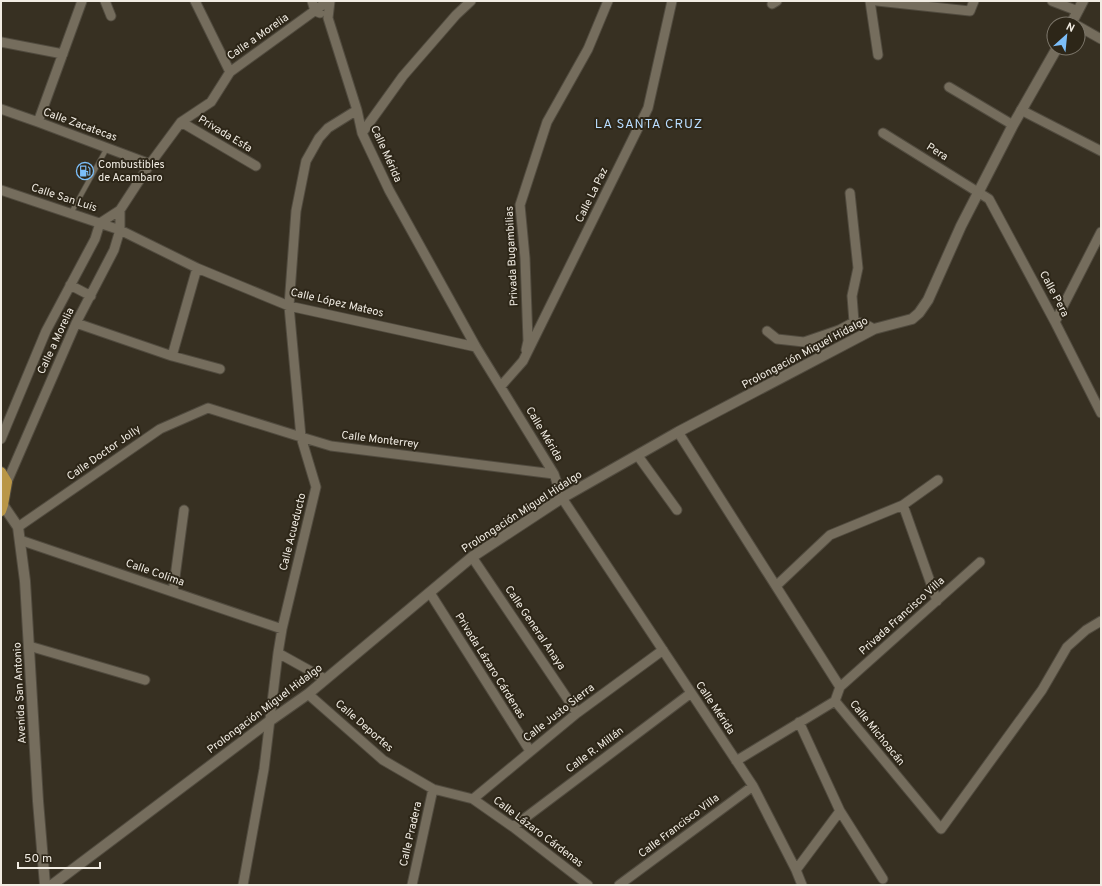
<svg xmlns="http://www.w3.org/2000/svg" width="1102" height="886" font-family="Overpass,sans-serif">
  <style>
    .lines { fill: none; stroke-linecap: round; stroke-linejoin: round }
    .lane-casing { stroke: #514b3f; stroke-width: 6 }
    .street-casing { stroke: #514b3f; stroke-width: 11 }
    .secondary-casing { stroke: #514b3f; stroke-width: 12 }
    .primary-casing { stroke: #514b3f; stroke-width: 12 }
    .lane { stroke: #756d5d; stroke-width: 4.5 }
    .street { stroke: #756d5d; stroke-width: 9 }
    .secondary { stroke: #756d5d; stroke-width: 10 }
    .primary { stroke: #b99647; stroke-width: 10 }
    .labels { text-anchor: middle; dominant-baseline: central; stroke-width: 4; stroke-linejoin: round; paint-order: stroke }
    .street-label { font-size: 11px; fill: #f1ece3; stroke: #2d2618 }
    .poi-label { font-size: 11px; fill: #f1ece3; stroke: #2d2618; text-anchor: start }
    .quarter-label { font-size: 13px; letter-spacing: 1px; fill: #b9ddff; stroke: #2d2618 }
  </style>
  <rect width="100%" height="100%" fill="#373022"/>
  <g class="lines">
    <!-- lane casing -->
    <g class="lane-casing">
      <path id="lane" d="M71 213 107 148"/>
    </g>
    <!-- street casing -->
    <g class="street-casing">
      <path id="street" d="M105 1 111 16
        M195 1 230 72
        M312 1 315 11 320 13
        M330 1 328 18 357 110 362 133 389 190 476 347 554 474 562 498 753 786 796 870 802 885
        M870 1 878 55
        M877 1 970 11 974 1
        M1052 1 1078 11
        M772 4 777 1
        M1078 26 1101 39
        M1 42 63 54
        M949 87 1013 125
        M1 109 38 122 150 164
        M1021 110 1101 151
        M38 122 82 1
        M181 122 256 166
        M362 133 403 76 456 15 471 1
        M883 133 989 199 1055 322 1101 413
        M1 190 120 230 197 268 289 306 476 347
        M850 193 858 268 852 296 854 322
        M70 285 91 296
        M1055 322 1101 232
        M76 323 172 356 220 369
        M767 331 777 339 804 342 839 330 854 322 863 323 874 329
        M526 350 528 341 525 258 520 205 547 122 588 49 608 1
        M172 356 197 268
        M501 386 523 361 648 108 672 1
        M678 432 840 687 835 701 941 829 1042 690 1067 647 1086 630 1101 621
        M1 439 46 331 95 239 100 223 120 210 150 164 181 122 211 102 230 72 328 1
        M638 456 677 510
        M7 482 76 323 114 250 120 230V210
        M903 505 937 601
        M18 527 160 429 208 408 301 437 331 446 554 474
        M20 540 282 629
        M472 557 577 713
        M776 586 830 535 903 505 938 480
        M173 592 184 510
        M430 593 530 751
        M29 646 145 680
        M278 653 325 679
        M840 687 980 562
        M308 694 383 760 433 789 473 799 513 827 588 885
        M799 722 840 811 883 879
        M736 761 835 701
        M473 799 577 713 663 650
        M513 827 691 693
        M796 870 840 811
        M243 885 264 769 278 653 282 629 316 487 301 437 289 306 296 211 306 161 319 138 328 128 357 110
        M412 885 433 789
        M619 885 753 786"/>
    </g>
    <!-- secondary casing -->
    <g class="secondary-casing">
      <path id="secondary" d="M1071 24 1083 1
        M1 504 3 505 18 527 25 581 38 801 45 885
        M52 885 271 720 308 694 472 557 562 498 678 432 874 329 912 319 919 313 928 300 961 226 1013 125 1057 48"/>
    </g>
    <!-- primary casing -->
    <g class="primary-casing">
      <path id="primary" d="M1 472 7 482 3 505 1 511"/>
    </g>
    <!-- lane -->
    <use href="#lane" class="lane"/>
    <!-- street -->
    <use href="#street" class="street"/>
    <!-- secondary -->
    <use href="#secondary" class="secondary"/>
    <!-- primary -->
    <use href="#primary" class="primary"/>
  </g>
  <!-- icons -->
  <defs>
    <g id="fuel-ring" transform="scale(0.9)"><circle r="9.5" fill="#2d2618" stroke="#7cbef9" stroke-width="1.5"/><path d="M-5.5-6h7V0h2V4h1.3V-2.5L3-4.5l.8-.8L6-3V5H2.5V1h-1V6h-7ZM-4.2-4.7v3.2H.2V-4.7Z" fill="#7cbef9"/></g>
  </defs>
  <g fill-rule="evenodd">
    <use href="#fuel-ring" x="85" y="171"/>
  </g>
  <g class="labels">
    <!-- street labels -->
    <g class="street-label">
      <text transform="translate(258 37) rotate(-35)">Calle a Morelia</text>
      <text transform="translate(80 125) rotate(20)">Calle Zacatecas</text>
      <text transform="translate(225 134) rotate(31)">Privada Esfa</text>
      <text transform="translate(937 152) rotate(32)">Pera</text>
      <text transform="translate(386 154) rotate(66)">Calle Mérida</text>
      <text transform="translate(592 195) rotate(-64)">Calle La Paz</text>
      <text transform="translate(64 198) rotate(18)">Calle San Luis</text>
      <text transform="translate(512 256) rotate(-93)">Privada Bugambilias</text>
      <text transform="translate(1054 294) rotate(62)">Calle Pera</text>
      <text transform="translate(337 303) rotate(13)">Calle López Mateos</text>
      <text transform="translate(56 341) rotate(-65)">Calle a Morelia</text>
      <text transform="translate(805 353) rotate(-28)">Prolongación Miguel Hidalgo</text>
      <text transform="translate(544 434) rotate(59)">Calle Mérida</text>
      <text transform="translate(380 440) rotate(7)">Calle Monterrey</text>
      <text transform="translate(104 453) rotate(-35)">Calle Doctor Jolly</text>
      <text transform="translate(522 512) rotate(-33)">Prolongación Miguel Hidalgo</text>
      <text transform="translate(293 532) rotate(-76)">Calle Acueducto</text>
      <text transform="translate(155 573) rotate(19)">Calle Colima</text>
      <text transform="translate(902 616) rotate(-42)">Privada Francisco Villa</text>
      <text transform="translate(535 628) rotate(56)">Calle General Anaya</text>
      <text transform="translate(490 666) rotate(58)">Privada Lázaro Cárdenas</text>
      <text transform="translate(20 693) rotate(-93)">Avenida San Antonio</text>
      <text transform="translate(715 708) rotate(56)">Calle Mérida</text>
      <text transform="translate(265 709) rotate(-37)">Prolongación Miguel Hidalgo</text>
      <text transform="translate(559 713) rotate(-38)">Calle Justo Sierra</text>
      <text transform="translate(364 726) rotate(41)">Calle Deportes</text>
      <text transform="translate(877 733) rotate(51)">Calle Michoacán</text>
      <text transform="translate(595 750) rotate(-37)">Calle R. Millán</text>
      <text transform="translate(679 826) rotate(-37)">Calle Francisco Villa</text>
      <text transform="translate(538 832) rotate(37)">Calle Lázaro Cárdenas</text>
      <text transform="translate(411 834) rotate(-77)">Calle Pradera</text>
    </g>
    <!-- poi labels -->
    <g class="poi-label">
      <text x="98" y="165">Combustibles<tspan x="98" dy="13">de Acambaro</tspan></text>
    </g>
    <!-- quarter labels -->
    <g class="quarter-label">
      <text x="649" y="125">LA SANTA CRUZ</text>
    </g>
  </g>
  <!-- border -->
  <rect width="1102" height="886" fill="none" stroke="#f1ece3" stroke-width="4"/>
  <!-- north arrow -->
  <g transform="translate(1066 36) rotate(27)"><circle r="19" fill="#2d2618" stroke="#7b7569"/>
  <path d="M0-3L7 15L0 10L-7 15Z" fill="#7cbef9"/>
  <text y="-6" font-size="11" font-weight="bold" text-anchor="middle" fill="#f1ece3">N</text>
  </g>
  <!-- scale -->
  <path d="M18 862v6h82v-6" fill="none" stroke="#f1ece3" stroke-width="2"/>
  <text x="24" y="862" font-size="12" fill="#f1ece3" stroke="#2d2618" stroke-width="3" paint-order="stroke">50 m</text>
</svg>
